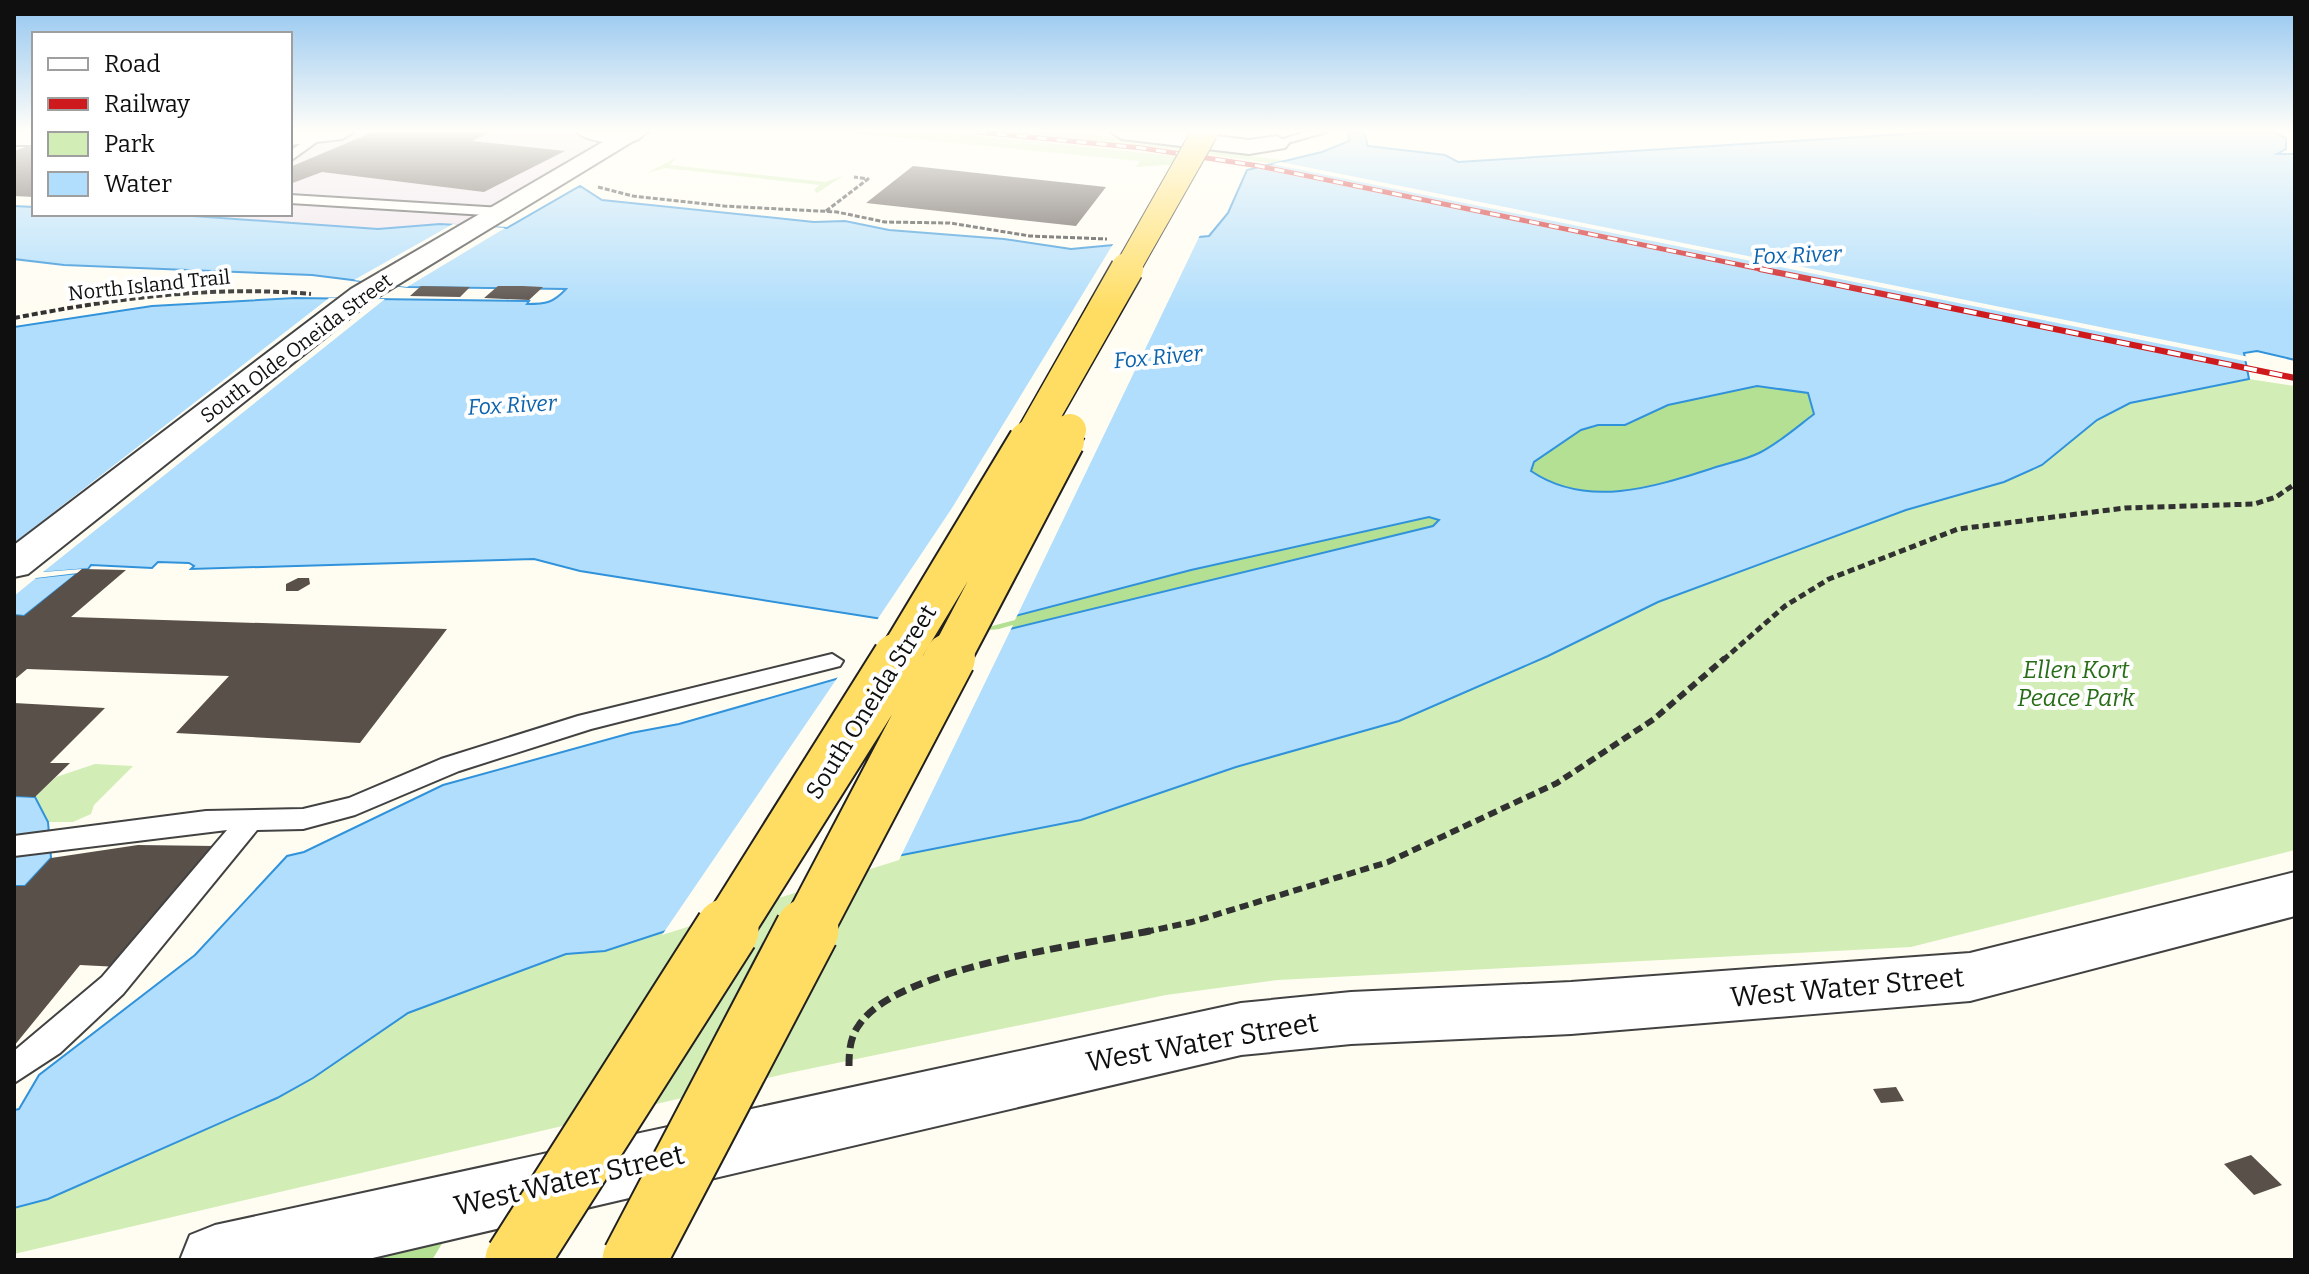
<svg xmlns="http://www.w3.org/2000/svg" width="2309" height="1274" font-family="Bitter,serif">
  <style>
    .industrial { fill: #eee3ee }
    .green { fill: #d2eeb6 }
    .forest { fill: #b4e094 }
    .water { fill: #b1defc; stroke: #3092da; stroke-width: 2; fill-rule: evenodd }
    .pier { fill: #fffdf2 }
    .building { fill: #59504a }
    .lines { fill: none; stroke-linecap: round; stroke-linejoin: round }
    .service-casing { stroke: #424242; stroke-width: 4 }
    .minor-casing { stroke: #424242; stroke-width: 4 }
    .tertiary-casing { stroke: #424242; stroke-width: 4 }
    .path-far4 { stroke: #313131; stroke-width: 3; stroke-dasharray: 5 2; stroke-linecap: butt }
    .path-far3 { stroke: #313131; stroke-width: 4; stroke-dasharray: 6 3; stroke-linecap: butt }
    .path-far2 { stroke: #313131; stroke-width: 5; stroke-dasharray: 7 4; stroke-linecap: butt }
    .path-far1 { stroke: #313131; stroke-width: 6; stroke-dasharray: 9 5; stroke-linecap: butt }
    .path { stroke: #313131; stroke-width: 7; stroke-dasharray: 12 6; stroke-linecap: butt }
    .service { fill: #fff; fill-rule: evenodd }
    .minor { fill: #fff; fill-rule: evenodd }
    .tertiary { fill: #fff; fill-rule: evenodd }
    .rail-far1-casing { stroke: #ce191d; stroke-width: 5 }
    .rail-casing { stroke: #ce191d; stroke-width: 6 }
    .rail-far1 { stroke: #fff; stroke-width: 3; stroke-dasharray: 10; stroke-linecap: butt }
    .rail { stroke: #fff; stroke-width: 4; stroke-dasharray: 13; stroke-linecap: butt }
    .primary-bridge-far4-casing { stroke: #202020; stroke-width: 27; stroke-linecap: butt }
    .primary-bridge-far3-casing { stroke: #202020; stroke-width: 35; stroke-linecap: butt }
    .primary-bridge-far2-casing { stroke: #202020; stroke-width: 44; stroke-linecap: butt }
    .primary-bridge-far1-casing { stroke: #202020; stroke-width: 54; stroke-linecap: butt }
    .primary-bridge-casing { stroke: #202020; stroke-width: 67; stroke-linecap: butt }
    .primary-bridge-far4 { stroke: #ffdd62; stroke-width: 25 }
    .primary-bridge-far3 { stroke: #ffdd62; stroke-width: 32 }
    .primary-bridge-far2 { stroke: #ffdd62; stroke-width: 40 }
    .primary-bridge-far1 { stroke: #ffdd62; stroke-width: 50 }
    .primary-bridge { stroke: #ffdd62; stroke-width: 63 }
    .labels { text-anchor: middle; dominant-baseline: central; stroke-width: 8; stroke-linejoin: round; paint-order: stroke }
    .far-street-label { font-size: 20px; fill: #0f0f0f; stroke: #fff }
    .far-water-label { font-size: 22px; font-style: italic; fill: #0b63ae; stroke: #fff }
    .park-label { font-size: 24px; font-style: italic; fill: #286e18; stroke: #fff }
    .street-label { font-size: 24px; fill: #0f0f0f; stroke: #fff }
    .near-street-label { font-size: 28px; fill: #0f0f0f; stroke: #fff }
  </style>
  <rect width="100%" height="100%" fill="#fffdf2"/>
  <!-- industrial -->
  <path class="industrial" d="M324 132H621L462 225 378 229 177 215 290 214V156L322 139Z"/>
  <!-- green -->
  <path class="green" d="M843 132H940L1194 158 1181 164 1136 167 1140 161Z
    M1003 132H1074L1289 161 1275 164 1164 148Z
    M676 158 670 165 825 182 843 176 817 193 814 190 820 185 665 168 647 173Z
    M2249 379 2295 386V850L1911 947 1278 980 1166 995 789 1073 14 1254V1208L48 1199 277 1098 313 1078 408 1013 566 954 605 951 892 857 1081 820 1236 767 1399 721 1548 656 1658 602 1906 510 2004 482 2042 465 2097 420 2130 403Z
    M95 764 133 766 94 805 91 814 73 822H48L35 797 56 777Z"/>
  <!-- forest -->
  <path class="forest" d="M1757 386 1808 393 1815 414C1798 427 1779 443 1759 453 1745 460 1728 463 1713 468 1654 488 1587 509 1530 470L1534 462 1581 430 1598 425H1625L1668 405Z
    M1430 517 1439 520 1433 526 1010 629 958 631 1191 570Z
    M443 1242 432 1260H366Z"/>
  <!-- water -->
  <path class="water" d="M1348 132H1364L1368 146 1445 155 1458 162 1937 132H2273L2286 138V149L2277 154H2295V360L2257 351 2244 353 2249 379 2130 403 2097 420 2042 465 2004 482 1906 510 1658 602 1548 656 1399 721 1236 767 1081 820 892 857 605 951 566 954 408 1013 313 1078 277 1098 48 1199 14 1208V1110L19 1109 39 1075 195 955 287 856 304 852 443 785 631 733 679 724 1010 629 1433 526 1439 520 1429 517 1191 570 958 631 580 571 534 559 191 569 194 566 189 563 158 562 152 568 91 565 88 569 14 575V327L152 306 295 298 529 301 527 304C546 304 553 303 566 289L408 287 312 275 64 265 14 259V206L34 207V214H165L378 229 440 224 507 228 580 186 602 200 814 222 845 221 889 230 1004 239 1071 249 1209 236 1228 213 1247 170 1322 152 1349 141ZM1757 386 1808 393 1814 414C1797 427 1779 443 1759 453 1745 460 1728 463 1713 468 1654 487 1587 509 1531 471L1534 462 1581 430 1598 425H1625L1668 405Z
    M78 573 24 616 14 615V580Z
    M14 796 35 797 48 822 51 858 25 886H14Z"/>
  <!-- pier -->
  <path class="pier" d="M1281 162 2249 357 2250 362 1272 164Z
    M1266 165 2251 367 2252 372 1256 168Z
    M453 224 505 228 407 287 354 280Z
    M1201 233 1015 620 958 635 875 623 952 508 1115 241Z
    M329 298 385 299 43 572 82 569 78 573 36 578 14 596V543Z
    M1013 625 899 860 662 935 840 674Z"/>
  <!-- building -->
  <path class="building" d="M373 132H481L489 133 472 141 565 151 484 192 322 172 290 184V167Z
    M34 144V197L14 196V151Z
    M913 166 1106 187 1076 226 866 203Z
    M421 286 470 287 460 297 410 296Z
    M498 286H523L543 287 529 300 484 298Z
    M82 569 126 570 71 617 447 629 360 743 176 733 229 676 27 669 14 680V615L24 616Z
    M298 578H309L310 584 298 591H286V584Z
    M14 703 105 708 50 763H70L35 797 14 796Z
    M138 845 215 846 119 967 80 965 14 1046V886H25L51 858Z
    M1896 1087 1904 1101 1881 1103 1873 1089Z
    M2251 1155 2282 1185 2254 1195 2224 1164Z"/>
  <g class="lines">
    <!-- service casing -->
    <g class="service-casing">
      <path id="service" d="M1305 132H1326L1277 146 1271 143Z
        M315 134 325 136 290 161V151Z
        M290 195 502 208 508 212 502 216 290 203Z
        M832 654 843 661 840 666 591 729 459 771 355 815 303 829 257 830 123 994 60 1053 14 1083V1051L102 977 227 830 14 856V836L206 811 303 809 349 798 441 759 578 716Z"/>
    </g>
    <!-- minor casing -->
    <g class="minor-casing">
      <path id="minor" d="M14 132H34V145H14Z
        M290 132H353L342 139 290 145Z
        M577 132H640L642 136C632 148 588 143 577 132Z
        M1111 132H1184L1249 140 1277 136 1289 143 1285 148 1249 154 1122 139Z"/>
    </g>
    <!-- tertiary casing -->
    <g class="tertiary-casing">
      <path id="tertiary" d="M620 132H648L371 301 28 574 14 577V545L351 289Z
        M2295 872V916L1970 1001 1571 1034 1351 1044 1241 1055 364 1260H180L190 1235 215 1225 1241 1003 1351 992 1571 982 1970 953Z"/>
    </g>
    <!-- path-far4 -->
    <path class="path-far4" d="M598 187 633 196 724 206 837 212 885 222 950 223 1030 236 1107 239
      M826 211 868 179 854 177"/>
    <!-- path-far3 -->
    <path class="path-far3" d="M14 318C113 299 210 285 311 294"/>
    <!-- path-far2 -->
    <path class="path-far2" d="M1723 660 1785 606 1829 579 1958 529 2125 508 2254 504 2276 497 2295 484"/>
    <!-- path-far1 -->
    <path class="path-far1" d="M1145 932 1192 922 1388 862 1557 783 1654 719 1725 658"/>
    <!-- path -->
    <path class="path" d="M849 1066C849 1052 850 1037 859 1025 898 966 1086 945 1154 930"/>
    <!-- service -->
    <use href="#service" class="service"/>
    <!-- minor -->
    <use href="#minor" class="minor"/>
    <!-- tertiary -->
    <use href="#tertiary" class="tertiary"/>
    <!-- rail-far1 casing -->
    <g class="rail-far1-casing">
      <path id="rail-far1" d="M977 132 1142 148 1259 166 1770 271"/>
    </g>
    <!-- rail casing -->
    <g class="rail-casing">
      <path id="rail" d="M1760 269 2295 378"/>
    </g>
    <!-- rail-far1 -->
    <use href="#rail-far1" class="rail-far1"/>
    <!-- rail -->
    <use href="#rail" class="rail"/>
    <!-- primary-bridge-far4 casing -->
    <g class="primary-bridge-far4-casing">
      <path id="primary-bridge-far4" d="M1126 271 1205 132"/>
    </g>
    <!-- primary-bridge-far3 casing -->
    <g class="primary-bridge-far3-casing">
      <path id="primary-bridge-far3" d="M1028 443 1127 269
        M1063 443 1070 430"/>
    </g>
    <!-- primary-bridge-far2 casing -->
    <g class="primary-bridge-far2-casing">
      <path id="primary-bridge-far2" d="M897 660 1029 441
        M949 660 1064 441"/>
    </g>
    <!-- primary-bridge-far1 casing -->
    <g class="primary-bridge-far1-casing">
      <path id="primary-bridge-far1" d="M726 932 898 658
        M806 932 950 658"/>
    </g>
    <!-- primary-bridge casing -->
    <g class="primary-bridge-casing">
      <path id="primary-bridge" d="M517 1260 727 930
        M634 1260 807 930"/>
    </g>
    <!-- primary-bridge-far4 -->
    <use href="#primary-bridge-far4" class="primary-bridge-far4"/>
    <!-- primary-bridge-far3 -->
    <use href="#primary-bridge-far3" class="primary-bridge-far3"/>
    <!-- primary-bridge-far2 -->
    <use href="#primary-bridge-far2" class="primary-bridge-far2"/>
    <!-- primary-bridge-far1 -->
    <use href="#primary-bridge-far1" class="primary-bridge-far1"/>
    <!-- primary-bridge -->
    <use href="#primary-bridge" class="primary-bridge"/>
  </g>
  <!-- sky -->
  <linearGradient id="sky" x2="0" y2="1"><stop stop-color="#92c5f0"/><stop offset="0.42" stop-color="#fffef9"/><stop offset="1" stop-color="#fffef9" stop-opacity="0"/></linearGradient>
  <rect width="2309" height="311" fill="url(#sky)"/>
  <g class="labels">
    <!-- far-street labels -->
    <g class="far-street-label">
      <text transform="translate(149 285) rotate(-6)">North Island Trail</text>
      <text transform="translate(296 348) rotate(-37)">South Olde Oneida Street</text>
    </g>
    <!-- far-water labels -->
    <g class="far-water-label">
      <text transform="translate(1797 255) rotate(-2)">Fox River</text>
      <text transform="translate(1158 357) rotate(-5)">Fox River</text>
      <text transform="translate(512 405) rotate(-3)">Fox River</text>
    </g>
    <!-- park labels -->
    <g class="park-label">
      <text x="2076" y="670">Ellen Kort<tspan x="2076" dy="28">Peace Park</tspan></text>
    </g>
    <!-- street labels -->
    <g class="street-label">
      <text transform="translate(871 702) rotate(-58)">South Oneida Street</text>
    </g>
    <!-- near-street labels -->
    <g class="near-street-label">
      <text transform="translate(1847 987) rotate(-5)">West Water Street</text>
      <text transform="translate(1202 1042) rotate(-10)">West Water Street</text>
      <text transform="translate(569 1180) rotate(-13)">West Water Street</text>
    </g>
  </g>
  <!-- border -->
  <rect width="2309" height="1274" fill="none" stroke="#0f0f0f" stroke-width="32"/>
  <!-- legend -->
  <rect x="32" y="32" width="260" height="184" fill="#ffffff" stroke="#9f9f9f" stroke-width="2"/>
  <rect x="48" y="58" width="40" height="12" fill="#ffffff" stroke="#9f9f9f" stroke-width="2"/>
  <text x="104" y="72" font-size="24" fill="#0f0f0f">Road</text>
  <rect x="48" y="98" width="40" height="12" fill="#ce191d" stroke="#9f9f9f" stroke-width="2"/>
  <text x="104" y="112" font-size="24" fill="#0f0f0f">Railway</text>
  <rect x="48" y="132" width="40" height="24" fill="#d2eeb6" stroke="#9f9f9f" stroke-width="2"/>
  <text x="104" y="152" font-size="24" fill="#0f0f0f">Park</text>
  <rect x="48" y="172" width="40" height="24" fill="#b1defc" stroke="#9f9f9f" stroke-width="2"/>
  <text x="104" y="192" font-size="24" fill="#0f0f0f">Water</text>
</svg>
